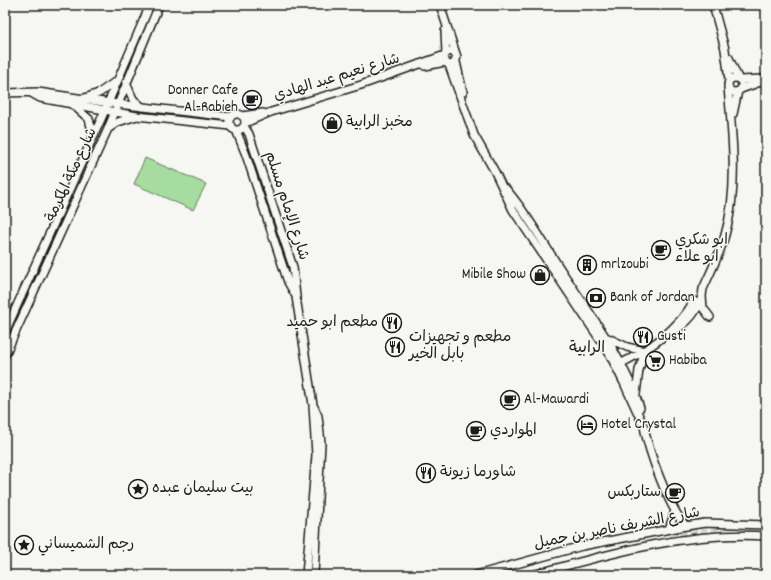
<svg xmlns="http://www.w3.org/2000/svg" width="771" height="580" font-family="Dekko,'Playpen Sans Arabic',sans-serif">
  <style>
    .green { fill: #a6dc9f; stroke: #617c5e }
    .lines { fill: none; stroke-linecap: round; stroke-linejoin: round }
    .secondary-tunnel { stroke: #d5d5d2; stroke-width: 7; stroke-dasharray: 7 3.5; stroke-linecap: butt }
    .secondary-casing { stroke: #1c1c1c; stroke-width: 10 }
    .primary-casing { stroke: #1c1c1c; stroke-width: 10 }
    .secondary { stroke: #f6f6f2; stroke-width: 7 }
    .primary { stroke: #f6f6f2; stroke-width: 7 }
    .labels { text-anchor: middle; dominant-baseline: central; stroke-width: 3; stroke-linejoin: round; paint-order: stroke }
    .street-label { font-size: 15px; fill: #1c1c1c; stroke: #f6f6f2 }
    .poi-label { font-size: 15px; fill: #1c1c1c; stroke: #f6f6f2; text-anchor: start }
    .neighbourhood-label { font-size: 16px; fill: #1c1c1c; stroke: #f6f6f2 }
  </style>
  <rect width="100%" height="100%" fill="#f6f6f2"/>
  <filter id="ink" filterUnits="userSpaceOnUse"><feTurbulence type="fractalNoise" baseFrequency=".025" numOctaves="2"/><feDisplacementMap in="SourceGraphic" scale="8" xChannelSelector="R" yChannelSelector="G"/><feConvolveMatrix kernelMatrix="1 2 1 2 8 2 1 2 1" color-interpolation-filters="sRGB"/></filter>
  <g filter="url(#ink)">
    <!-- green -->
    <path class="green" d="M145 158 206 184 193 210 134 184Z"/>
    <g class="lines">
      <!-- secondary-tunnel -->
      <path class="secondary-tunnel" d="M669 533 724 527
        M491 575 509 569"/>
      <!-- secondary casing -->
      <g class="secondary-casing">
        <path id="secondary" d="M440 5 457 57 454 64 449 65 445 62 444 57 446 53 451 51 456 54
          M713 5 725 49 729 80
          M445 31 446 53
          M729 58 738 78
          M456 62 463 92
          M449 65 474 135 495 172 513 210 609 353 624 383 645 429
          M425 66 445 62
          M728 85a7 7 0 1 1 14 0a7 7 0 1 1-14 0Z
          M740 80 762 79
          M741 89 766 80
          M5 93 38 92 117 104 231 117
          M31 93 40 98 137 116 231 126
          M733 114 738 91
          M229 122a8 8 0 1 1 16 0a8 8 0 1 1-16 0Z
          M242 116 263 113
          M245 123 271 112 361 85 445 55
          M244 126 249 134 293 267 296 297 313 405 316 455 306 575
          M236 130 246 155 288 282 296 296
          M506 189C528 214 544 245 563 273 591 316 624 358 640 408
          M702 296 703 308 710 317
          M670 332C687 326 702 307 703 289 711 271 720 254 725 235 739 188 732 135 728 87
          M608 338 627 347 645 351 639 370 636 394
          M618 365C648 350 677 331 694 301
          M314 407 318 416 321 443 314 575
          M644 426C648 450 669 509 686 526
          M669 529 675 511
          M476 575 582 546 686 526 705 523 766 525
          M532 575C609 554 686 531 766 536"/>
      </g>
      <!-- primary casing -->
      <g class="primary-casing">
        <path id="primary" d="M126 83 133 99 142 107
          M82 99 99 93 115 82
          M72 104 89 119 93 135
          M108 129 118 122 137 116
          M5 332 102 117 150 5
          M5 355 107 131 159 5"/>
      </g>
      <!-- secondary -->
      <use href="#secondary" class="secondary"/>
      <!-- primary -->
      <use href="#primary" class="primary"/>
    </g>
  </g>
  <!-- icons -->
  <defs>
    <g id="cafe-ring" transform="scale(1)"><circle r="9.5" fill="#f6f6f2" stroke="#1c1c1c" stroke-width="1.5"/><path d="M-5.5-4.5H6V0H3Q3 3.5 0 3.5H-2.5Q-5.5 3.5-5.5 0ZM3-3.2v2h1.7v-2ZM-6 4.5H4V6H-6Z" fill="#1c1c1c"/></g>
    <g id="shop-ring" transform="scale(1)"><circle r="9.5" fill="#f6f6f2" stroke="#1c1c1c" stroke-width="1.5"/><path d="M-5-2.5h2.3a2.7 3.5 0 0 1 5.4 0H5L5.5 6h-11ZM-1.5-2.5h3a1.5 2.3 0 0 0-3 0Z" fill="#1c1c1c"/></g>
    <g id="building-ring" transform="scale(1)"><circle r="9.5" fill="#f6f6f2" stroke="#1c1c1c" stroke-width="1.5"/><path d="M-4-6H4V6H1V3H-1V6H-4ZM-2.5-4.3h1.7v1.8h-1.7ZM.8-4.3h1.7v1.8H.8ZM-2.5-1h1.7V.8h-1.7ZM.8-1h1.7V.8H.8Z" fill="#1c1c1c"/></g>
    <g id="bank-ring" transform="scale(1)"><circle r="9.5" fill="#f6f6f2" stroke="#1c1c1c" stroke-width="1.5"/><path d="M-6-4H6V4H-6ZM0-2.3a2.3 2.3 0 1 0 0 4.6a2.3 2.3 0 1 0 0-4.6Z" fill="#1c1c1c"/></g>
    <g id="restaurant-ring" transform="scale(1)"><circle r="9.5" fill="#f6f6f2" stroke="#1c1c1c" stroke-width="1.5"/><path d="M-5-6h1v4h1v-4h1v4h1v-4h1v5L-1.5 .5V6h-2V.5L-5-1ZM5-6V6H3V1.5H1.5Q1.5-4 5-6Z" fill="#1c1c1c"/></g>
    <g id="supermarket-ring" transform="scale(1)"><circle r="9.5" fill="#f6f6f2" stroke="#1c1c1c" stroke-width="1.5"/><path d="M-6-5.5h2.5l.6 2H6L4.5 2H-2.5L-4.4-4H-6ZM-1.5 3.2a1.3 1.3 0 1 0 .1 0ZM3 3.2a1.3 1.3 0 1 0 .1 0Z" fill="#1c1c1c"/></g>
    <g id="hotel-ring" transform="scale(1)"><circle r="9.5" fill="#f6f6f2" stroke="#1c1c1c" stroke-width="1.5"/><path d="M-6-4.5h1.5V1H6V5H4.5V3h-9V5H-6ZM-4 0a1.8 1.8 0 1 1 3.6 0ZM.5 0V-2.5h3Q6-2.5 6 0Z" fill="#1c1c1c"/></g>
    <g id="sight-ring" transform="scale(1)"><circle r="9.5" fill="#f6f6f2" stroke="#1c1c1c" stroke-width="1.5"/><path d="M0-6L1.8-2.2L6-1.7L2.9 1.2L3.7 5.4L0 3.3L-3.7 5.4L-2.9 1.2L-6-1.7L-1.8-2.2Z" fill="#1c1c1c"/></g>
  </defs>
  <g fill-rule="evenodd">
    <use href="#cafe-ring" x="252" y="100"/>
    <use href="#shop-ring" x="332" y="123"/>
    <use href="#cafe-ring" x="661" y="250"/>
    <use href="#building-ring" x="587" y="265"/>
    <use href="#shop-ring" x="540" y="275"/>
    <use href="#bank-ring" x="596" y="298"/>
    <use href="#restaurant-ring" x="392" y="323"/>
    <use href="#restaurant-ring" x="643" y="337"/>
    <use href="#restaurant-ring" x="395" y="347"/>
    <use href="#supermarket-ring" x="655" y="361"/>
    <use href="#cafe-ring" x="510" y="400"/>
    <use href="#hotel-ring" x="587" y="425"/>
    <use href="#cafe-ring" x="476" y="431"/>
    <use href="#restaurant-ring" x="426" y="473"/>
    <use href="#sight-ring" x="138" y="489"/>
    <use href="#cafe-ring" x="675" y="493"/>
    <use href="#sight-ring" x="24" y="545"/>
  </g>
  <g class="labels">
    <!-- street labels -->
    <g class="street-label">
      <text transform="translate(337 78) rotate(-17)">شارع نعيم عبد الهادي</text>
      <text transform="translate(72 175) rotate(-65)">شارع مكة المكرمة</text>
      <text transform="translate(286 206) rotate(72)">شارع الإمام مسلم</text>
      <text transform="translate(617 529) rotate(-11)">شارع الشريف ناصر بن جميل</text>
    </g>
    <!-- poi labels -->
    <g class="poi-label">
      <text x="238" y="91" text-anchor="end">Donner Cafe<tspan x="238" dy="17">Al-Rabieh</tspan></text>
      <text x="346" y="123">مخبز الرابية</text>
      <text x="675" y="241">ابو شكري<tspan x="675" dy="17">ابو علاء</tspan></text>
      <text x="601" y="265">mrlzoubi</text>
      <text x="526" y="275" text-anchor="end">Mibile Show</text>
      <text x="610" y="298">Bank of Jordan</text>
      <text x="378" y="323" text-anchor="end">مطعم ابو حميد</text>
      <text x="657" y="337">Gusti</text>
      <text x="409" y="338">مطعم و تجهيزات<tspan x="409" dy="17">بابل الخير</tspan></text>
      <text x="669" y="361">Habiba</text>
      <text x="524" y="400">Al-Mawardi</text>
      <text x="601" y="425">Hotel Crystal</text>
      <text x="490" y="431">المواردي</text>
      <text x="440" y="473">شاورما زيونة</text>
      <text x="152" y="489">بيت سليمان عبده</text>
      <text x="661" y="493" text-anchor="end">ستاربكس</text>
      <text x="38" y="545">رجم الشميساني</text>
    </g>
    <!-- neighbourhood labels -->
    <g class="neighbourhood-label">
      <text x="587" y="348">الرابية</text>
    </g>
  </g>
  <!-- margin -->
  <rect width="771" height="580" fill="none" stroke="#f6f6f2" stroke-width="20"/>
  <rect x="10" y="10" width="751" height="560" fill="none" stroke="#1c1c1c" stroke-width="1.5" filter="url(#ink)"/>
</svg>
